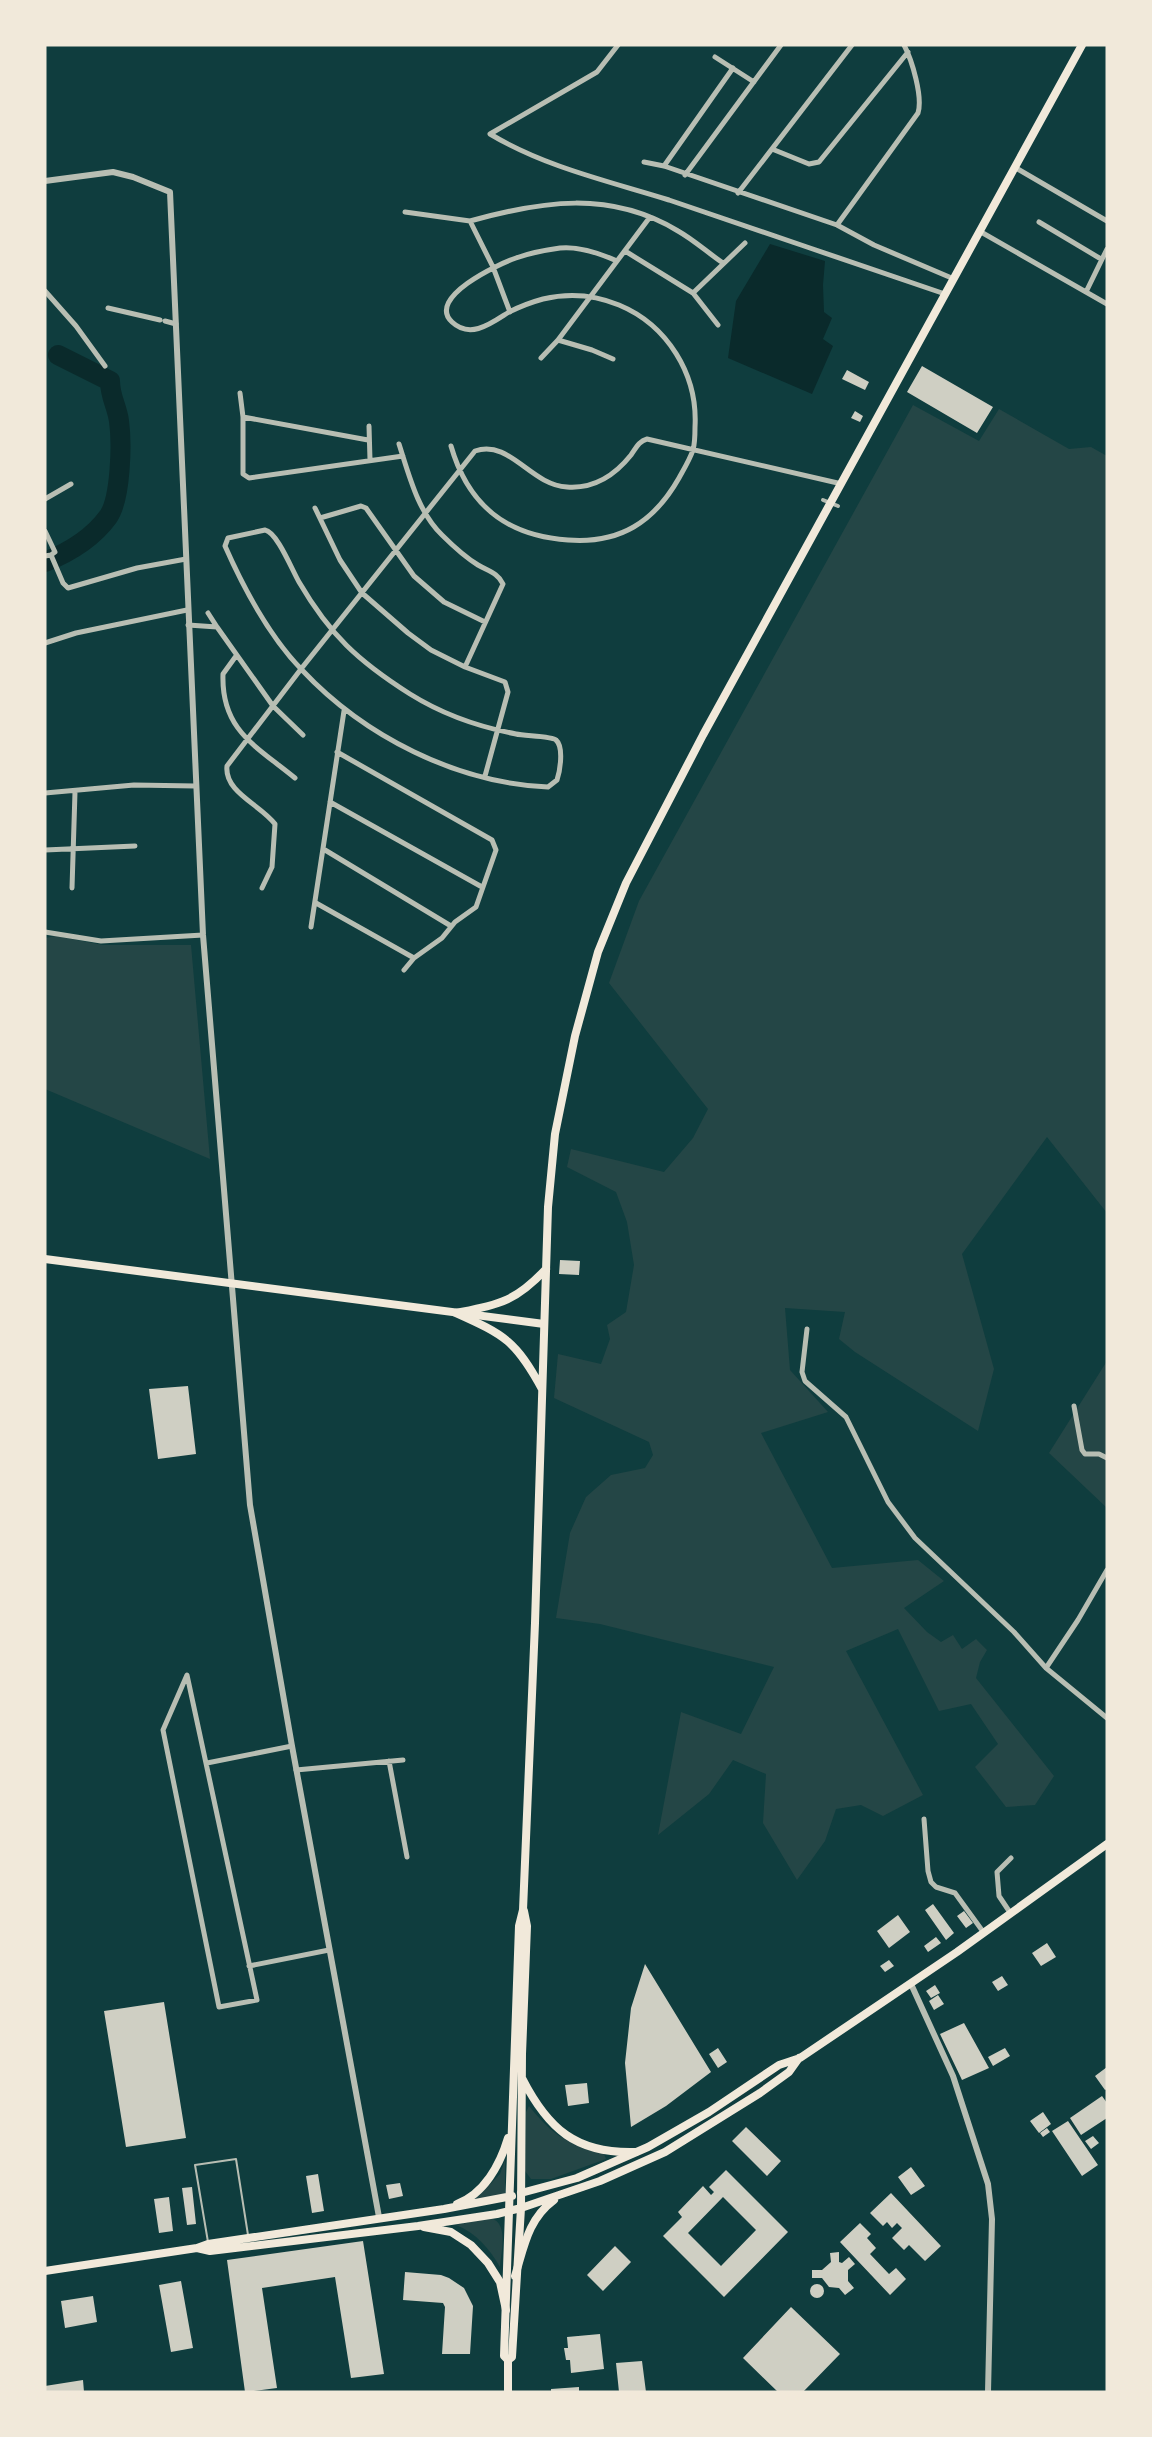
<svg xmlns="http://www.w3.org/2000/svg" width="1152" height="2437" font-family="'Zilla Slab',serif">
  <style>
    .green { fill: #244646 }
    .water { fill: #0a2a2b }
    .lines { fill: none; stroke-linecap: round; stroke-linejoin: round }
    .river { stroke: #0a2a2b; stroke-width: 20 }
    .building { fill: #cfcfc3; fill-rule: evenodd }
    .service { stroke: #b8beb3; stroke-width: 2 }
    .pedestrian { stroke: #b8beb3; stroke-width: 4 }
    .minor { stroke: #b8beb3; stroke-width: 5 }
    .tertiary { stroke: #b8beb3; stroke-width: 6 }
    .secondary { stroke: #f1e9da; stroke-width: 8 }
    .primary { stroke: #f1e9da; stroke-width: 8 }
    .trunk { stroke: #f1e9da; stroke-width: 8 }
  </style>
  <rect width="100%" height="100%" fill="#0f3d3e"/>
  <!-- green -->
  <path class="green" d="M913 405 979 441 999 409 1069 449 1091 447 1107 456V1213L1047 1137 962 1254 994 1369 978 1431 855 1352 839 1339 845 1312 785 1308 790 1370 828 1412 761 1433 832 1568 918 1560 944 1581 904 1608 927 1632 941 1642 953 1635 962 1649 976 1639 987 1650 980 1662 976 1678 1054 1776 1035 1805 1006 1807 975 1767 998 1744 971 1704 939 1711 898 1629 846 1651 923 1795 883 1816 861 1805 836 1809 825 1841 797 1880 763 1823 766 1774 733 1760 709 1794 658 1835 681 1712 741 1734 774 1667 600 1624 556 1618 570 1533 586 1497 611 1475 645 1468 653 1455 649 1442 554 1398 558 1354 601 1364 610 1339 607 1325 626 1312 634 1265 627 1222 616 1192 567 1167 571 1149 664 1172 693 1138 708 1109 609 983 639 901Z
    M56 936 103 945H191L210 1159 45 1089V938Z
    M1107 1361V1508L1049 1453Z
    M529 2106C555 2138 566 2142 604 2154L606 2159 551 2179H531L525 2171 526 2112Z
    M505 2160V2193L503 2195 475 2200 500 2174Z
    M491 2218C509 2224 501 2251 500 2267 489 2248 476 2233 456 2225Z"/>
  <!-- water -->
  <path class="water" d="M770 244 825 261 823 285 824 312 832 318 823 339 833 346 812 394 728 358 736 301Z"/>
  <g class="lines">
    <!-- river -->
    <path class="river" d="M45 562C70 552 92 539 108 517 121 499 122 443 119 421 117 406 110 397 110 381L58 355"/>
  </g>
  <!-- building -->
  <path class="building" d="M922 366 993 407 977 433 907 392Z
    M847 370 869 382 865 390 842 379Z
    M855 411 863 416 860 422 851 418Z
    M560 1260 580 1261 579 1275 559 1274Z
    M188 1386 196 1454 158 1459 149 1389Z
    M933 1904 954 1933 946 1940 925 1910Z
    M964 1911 973 1923 966 1928 957 1916Z
    M898 1915 910 1932 889 1948 877 1931Z
    M936 1937 941 1943 928 1952 924 1946Z
    M1047 1943 1056 1957 1041 1966 1032 1953Z
    M889 1960 894 1966 885 1972 880 1966Z
    M645 1964 711 2072 666 2106 631 2127 625 2063 631 2008Z
    M1002 1976 1008 1985 998 1991 992 1982Z
    M935 1985 940 1993 931 1998 926 1991Z
    M938 1995 944 2004 934 2010 929 2001Z
    M164 2002 186 2138 126 2147 104 2011Z
    M964 2023 989 2068 962 2080 940 2034Z
    M718 2048 727 2062 718 2068 709 2054Z
    M1005 2048 1010 2056 993 2066 988 2057Z
    M1107 2067V2089L1105 2090 1095 2076Z
    M587 2083 589 2103 568 2106 565 2085Z
    M1102 2096 1107 2103V2118L1081 2135 1070 2118Z
    M1043 2112 1051 2124 1039 2133 1030 2121Z
    M1068 2121 1098 2165 1082 2176 1052 2131Z
    M746 2127 781 2161 767 2176 732 2141Z
    M1047 2128 1050 2132 1043 2137 1040 2133Z
    M1093 2136 1099 2143 1091 2149 1085 2141Z
    M911 2167 925 2186 911 2195 898 2177Z
    M726 2170 788 2232 724 2297 663 2236 682 2217 678 2212 703 2186 711 2195 714 2192 709 2187ZM723 2197 756 2230 721 2266 688 2233Z
    M318 2174 324 2211 312 2213 306 2176Z
    M400 2183 403 2196 389 2199 386 2185Z
    M192 2187 196 2224 187 2225 182 2188Z
    M891 2193 941 2246 925 2261 909 2245 904 2250 892 2238 902 2228 897 2223 892 2228 887 2222 883 2226 870 2213Z
    M169 2197 173 2231 159 2233 154 2199Z
    M860 2223 871 2234 867 2238 876 2248 870 2254 889 2274 896 2268 906 2279 890 2295 840 2242Z
    M363 2241 384 2374 351 2378 335 2277 262 2288 277 2388 245 2392 227 2260Z
    M615 2246 631 2262 603 2291 587 2275Z
    M839 2252V2262L842 2263 849 2257 855 2264 848 2270V2281L854 2288 845 2295 839 2288 829 2287 822 2278H812V2270H822L831 2262 830 2253Z
    M405 2272 441 2275 449 2278 464 2288 473 2306 470 2354H442L445 2307 443 2303 403 2300Z
    M181 2281 193 2348 171 2352 159 2285Z
    M810 2291a7 7 0 1 1 14 0a7 7 0 1 1-14 0Z
    M93 2296 97 2322 65 2328 61 2301Z
    M791 2307 840 2354 803 2392H778L743 2358Z
    M600 2334 604 2369 571 2373 570 2360H566L564 2348H568L567 2337Z
    M642 2361 646 2392H619L616 2363Z
    M83 2380 84 2392H45V2386Z
    M579 2387V2392H551V2389Z"/>
  <g class="lines">
    <!-- service -->
    <path class="service" d="M208 2242 195 2165 236 2159 248 2235"/>
    <!-- pedestrian -->
    <path class="pedestrian" d="M823 500 838 506"/>
    <!-- minor -->
    <path class="minor" d="M618 45 597 72 490 134C545 167 608 181 669 200 761 231 853 263 945 294
      M715 57 754 82
      M772 149 809 164 819 162 908 52
      M644 162 664 166 837 225 874 245 954 279
      M664 166 733 68
      M1016 168 1107 221
      M685 175 781 45
      M738 193 852 45
      M405 212 470 221 493 267 510 312
      M470 221C542 201 610 190 678 231 694 240 708 253 723 263
      M1039 222 1101 259
      M837 225 918 113C923 97 912 60 904 45
      M981 232 1107 304
      M625 251 693 293 718 325
      M45 291 76 326 105 366
      M1086 292 1107 249
      M693 293 745 243
      M108 308 160 320
      M165 321 176 324
      M558 340 592 350 613 359
      M541 358 558 340 650 217
      M240 393 243 417V474L249 478 403 456
      M243 417 368 440
      M369 426 370 460
      M399 444C409 475 418 512 442 535 453 546 465 557 478 565 488 571 498 573 503 584L465 667
      M451 446C468 505 506 536 568 540 620 544 654 522 679 478 684 469 690 459 693 450 695 443 695 434 695 427 698 374 667 325 619 305 595 295 568 293 543 299 532 302 519 307 509 312 493 322 471 340 452 322 426 298 498 264 516 258 530 253 545 250 560 248 579 246 599 253 617 261
      M45 499 71 484
      M315 508 340 560 362 593 408 633 431 650 465 667 505 682 508 692 485 776
      M320 518 361 506 366 508 414 576 444 602 485 622
      M265 530C277 532 292 570 299 582 330 635 358 661 410 694 442 714 479 727 516 734 524 736 552 736 556 740 564 747 560 771 557 780L548 787C456 783 364 736 302 670 269 636 244 589 225 546L228 538Z
      M45 531 55 552 51 555
      M45 556 51 555 63 583 68 588 137 568 186 559
      M208 613 217 627
      M188 625 217 627 273 706 303 735
      M45 643 76 633 187 610
      M236 656 223 674C221 730 256 746 295 778
      M337 752 492 840 496 850 476 907 455 922 442 938 414 958 404 970
      M45 793 134 785 195 786
      M330 802 482 887
      M45 850 135 846
      M325 850 451 926
      M72 888 75 792
      M262 888 272 867 275 824C261 805 224 792 227 766L301 669 475 451C510 439 530 485 567 487 594 489 615 475 631 455 636 448 639 441 647 439L842 484
      M316 903 414 958
      M311 927 344 711
      M45 932 101 941 203 935
      M807 1329 802 1372 805 1381 846 1417 888 1502 915 1538 1014 1632 1046 1668 1107 1718
      M1074 1406 1082 1450 1085 1454H1099L1107 1458
      M1046 1668 1078 1620 1107 1570
      M187 1675 257 2000 219 2007 163 1730Z
      M389 1761 407 1857
      M207 1763 292 1746
      M296 1770 403 1760
      M924 1819 928 1871 931 1882 936 1887 955 1893 984 1933
      M1011 1914 999 1896 997 1872 1011 1858
      M249 1966 329 1950"/>
    <!-- tertiary -->
    <path class="tertiary" d="M45 181 113 172 133 177 170 192 203 935 250 1505 292 1746 379 2217
      M911 1984 953 2076 988 2184 992 2219 988 2392"/>
    <!-- secondary -->
    <path class="secondary" d="M508 2360 504 2356 509 2211
      M508 2392V2360L512 2357 521 2208"/>
    <!-- primary -->
    <path class="primary" d="M45 1259 544 1324
      M521 2193 577 2178 648 2147 709 2112 779 2065 800 2058 957 1952 1107 1844
      M521 2208 600 2181 665 2152 760 2093 789 2072 799 2058
      M515 2276C524 2247 528 2219 554 2200"/>
    <!-- trunk -->
    <path class="trunk" d="M456 1313C505 1335 516 1341 542 1389
      M456 1313C500 1304 515 1302 546 1269
      M522 2078C548 2129 576 2154 636 2152
      M457 2204C484 2194 500 2165 508 2138
      M509 2211 519 1926 523 1910 535 1623 548 1207 555 1134 575 1036 598 952 626 883 703 735 1082 45
      M424 2227 451 2232 471 2245 488 2263 500 2282 506 2310
      M197 2248 210 2251 418 2226 497 2214 521 2208 522 2054 527 1926 524 1911
      M45 2271 197 2248 208 2244 444 2209 512 2196"/>
  </g>
  <!-- border -->
  <rect width="1152" height="2437" fill="none" stroke="#f1e9da" stroke-width="93"/>
</svg>
